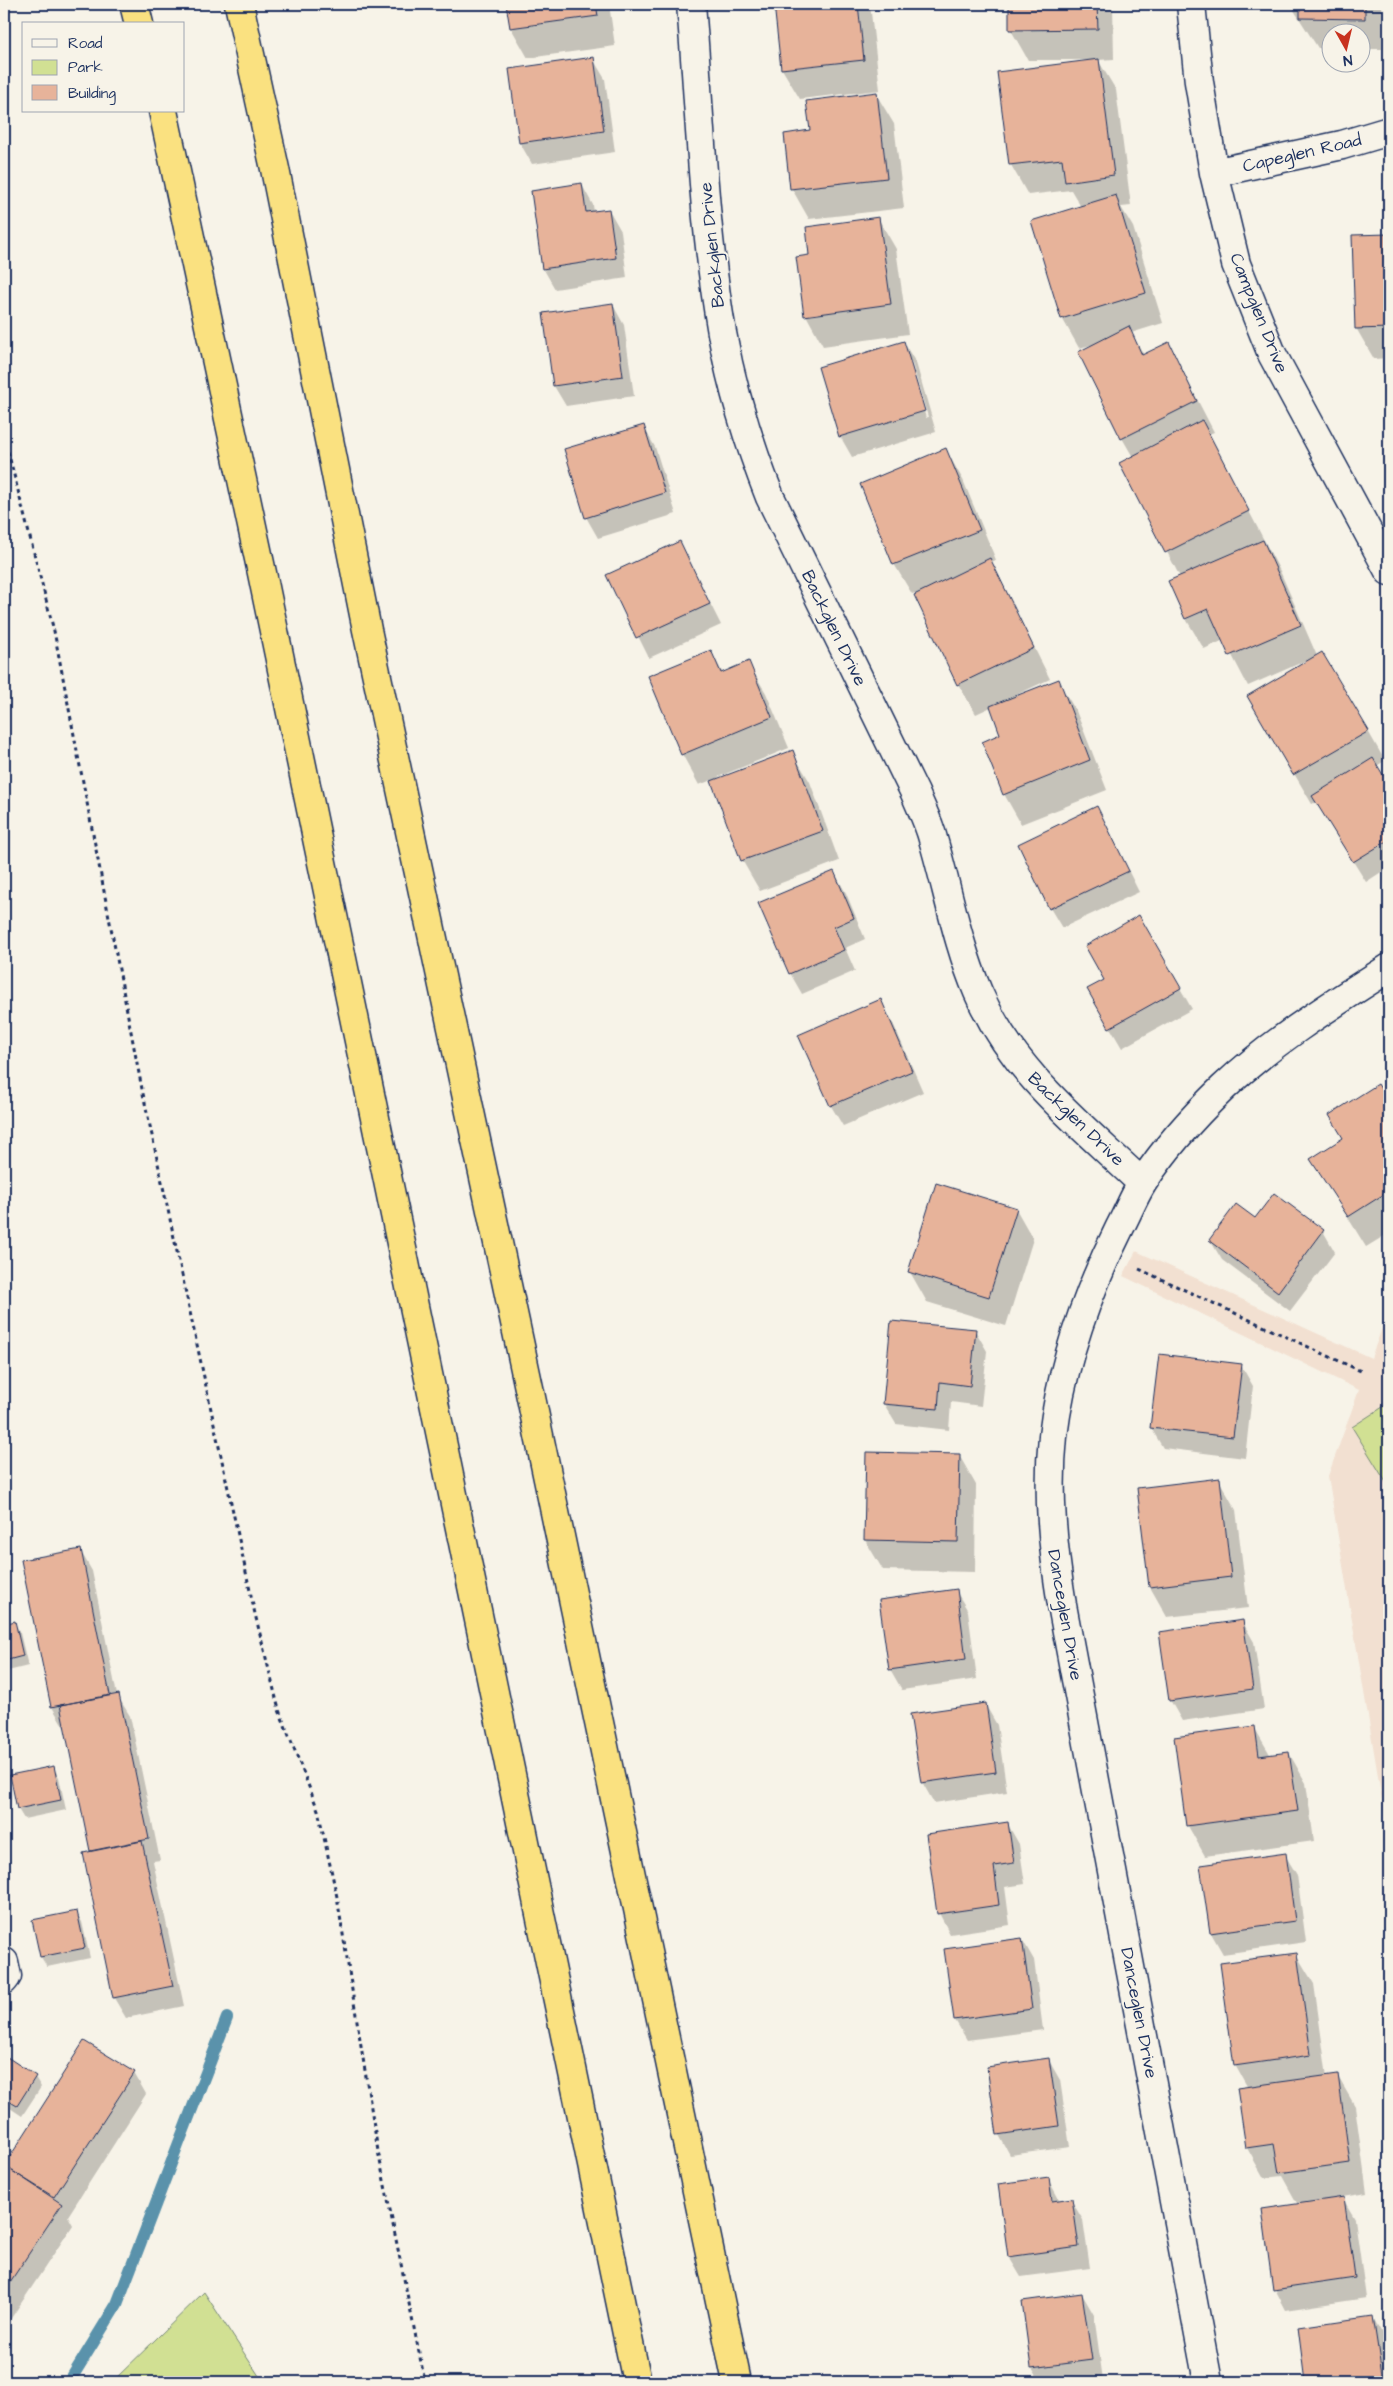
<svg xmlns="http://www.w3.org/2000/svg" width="1393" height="2386" font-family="'Architects Daughter',sans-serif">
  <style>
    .built { fill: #f2e0d1 }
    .green { fill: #d1e093; stroke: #768878 }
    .shadow { fill: #0003; fill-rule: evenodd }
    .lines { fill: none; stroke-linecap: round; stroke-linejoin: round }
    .stream { stroke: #5a92ab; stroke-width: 12 }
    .building { fill: #e7b39a; stroke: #1b2f5e }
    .minor-casing { stroke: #1b2f5e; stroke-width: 31 }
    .highway-casing { stroke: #1b2f5e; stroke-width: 31 }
    .path { stroke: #1b2f5e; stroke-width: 3; stroke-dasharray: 4 4; stroke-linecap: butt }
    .minor { stroke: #f7f3e8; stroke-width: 28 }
    .highway { stroke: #fae180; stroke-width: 28 }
    .labels { text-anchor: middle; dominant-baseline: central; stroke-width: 4; stroke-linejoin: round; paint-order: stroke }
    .street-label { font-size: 18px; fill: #1b2f5e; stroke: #f7f3e8 }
  </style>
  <rect width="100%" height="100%" fill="#f7f3e8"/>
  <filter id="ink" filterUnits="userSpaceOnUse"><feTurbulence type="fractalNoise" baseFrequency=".02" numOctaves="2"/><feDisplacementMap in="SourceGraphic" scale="10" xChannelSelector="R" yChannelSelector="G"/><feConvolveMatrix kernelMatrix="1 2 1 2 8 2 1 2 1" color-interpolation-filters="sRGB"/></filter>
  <g filter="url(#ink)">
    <!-- built -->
    <path class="built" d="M1136 1251 1371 1358 1389 1309V1842L1328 1476 1359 1390 1123 1276Z"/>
    <!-- green -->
    <path class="green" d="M1389 1403V1487L1352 1427Z
      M204 2292 263 2382H112Z"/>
    <!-- shadow -->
    <path class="shadow" d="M507 4H609L615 46 528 58 511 28Z
      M775 4H870L880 90 800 99 782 69Z
      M1010 4H1113L1114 59 1098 60 1116 90 1131 206 1121 207 1133 227 1163 323 1131 333 1144 355 1168 343 1214 432 1209 434 1280 571 1317 656 1368 731 1385 761 1376 766 1389 787V867L1366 882 1316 802 1312 804 1266 726 1305 661 1248 686 1224 640 1204 649 1186 619 1170 582 1180 577 1121 463 1133 457 1122 438 1091 345 1079 348 1062 318 1081 207 1071 190 1028 195 1011 165 999 73 1087 61V60H1028L1011 30Z
      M1290 4H1382V49H1360V32H1330V48H1318Z
      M593 59 605 79 615 152 532 164 520 143 510 70Z
      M876 94 894 124 904 208 809 219 792 189 785 135 811 131Z
      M582 185 593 205 594 212 609 210 621 231 627 278 555 289 543 268Z
      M878 218 896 249 908 334 823 346 806 315Z
      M1389 235V358L1374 359 1356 328 1353 236Z
      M613 305 624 325 634 396 566 406 554 386Z
      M904 343 916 363 936 432 852 457 840 436ZM910 363H912L928 417 926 418Z
      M643 426 655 447 676 514 598 538 586 517Z
      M946 450 963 480 996 560 991 562 1050 679 1016 695 1017 697 1058 681 1076 711 1107 790 1021 824 1004 794 1002 735 991 707 976 714 958 684 915 593 912 594 894 564Z
      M679 542 721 625 649 658 608 576Z
      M711 651 723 674 748 663 766 693 789 748 718 777 719 779 792 752 810 782 839 861 760 891 742 860 712 780 699 785 682 754Z
      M1097 808 1139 892 1062 928 1050 908Z
      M834 872 846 893 865 939 845 948 855 971 802 994 790 973Z
      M1139 917 1192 1009 1122 1048 1088 990 1106 980Z
      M880 1001 892 1021 923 1092 843 1126 831 1106 800 1035Z
      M1377 1086 1389 1105V1233L1366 1247 1312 1159 1344 1139Z
      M1016 1209 1033 1239 1006 1326 927 1302 910 1272Z
      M1255 1220 1323 1231 1335 1252 1290 1311 1222 1260 1210 1240Z
      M975 1330 987 1351 981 1406 951 1402 949 1430 896 1424 884 1404Z
      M1241 1365 1253 1386 1245 1458 1163 1448 1151 1428Z
      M959 1455 976 1485 975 1572 883 1570 865 1540Z
      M1219 1480 1236 1510 1248 1608 1167 1617 1150 1587Z
      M80 1550 92 1571 117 1695 130 1716 160 1860 153 1861 184 2006 126 2018 114 1998 92 1852 66 1727H64L52 1707 22 1561Z
      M956 1591 968 1611 977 1679 902 1690 890 1669Z
      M1242 1621 1254 1642 1264 1709 1182 1721 1170 1700Z
      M15 1623 20 1633 28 1666 4 1672V1625Z
      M985 1704 997 1725 1007 1792 934 1803 922 1782Z
      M1254 1727 1271 1756 1289 1753 1306 1783 1314 1841 1205 1856 1188 1826 1175 1738Z
      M53 1767 59 1777 66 1810 24 1819 18 1809Z
      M1007 1823 1019 1844 1025 1884 1005 1887 1010 1925 950 1934 939 1913Z
      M1285 1855 1297 1875 1306 1942 1223 1954 1211 1933 1202 1866Z
      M76 1912 82 1922 90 1958 47 1967 41 1957 34 1921Z
      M1022 1939 1034 1960 1043 2030 967 2040 955 2020Z
      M1296 1954 1314 1984 1327 2077 1337 2075 1355 2106 1367 2193 1342 2197 1355 2219 1366 2298 1286 2310 1275 2289 1298 2205 1282 2176 1264 2178 1247 2148 1239 2089 1248 2088 1235 2065Z
      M4 2057 35 2077 41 2087 22 2116 4 2104Z
      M1048 2059 1060 2080 1070 2147 1010 2155 999 2135Z
      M134 2073 146 2094 68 2216 73 2225 4 2329V2176L8 2170 6 2166Z
      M1048 2179 1060 2201 1071 2200 1083 2220 1090 2268 1021 2277 1009 2257 999 2186Z
      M1082 2294 1094 2315 1103 2380 1041 2382 1032 2368 1023 2303Z
      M1373 2318 1385 2338 1389 2382H1307L1299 2328Z"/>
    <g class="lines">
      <!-- stream -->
      <path class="stream" d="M69 2382 117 2304 227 2018"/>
    </g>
    <!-- building -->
    <path class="building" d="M506 4H596L598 16 510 28Z
      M774 4H858L864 60 781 69Z
      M1009 4H1097L1098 29 1009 30Z
      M1300 4H1365V19L1300 18Z
      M594 57 604 131 519 143 509 69Z
      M1099 59 1114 175 1065 182 1062 159 1009 165 997 72Z
      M877 92 887 178 790 189 784 134 810 130 806 101Z
      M582 183 586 212 609 209 616 258 542 269 531 191Z
      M1116 195 1146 293 1061 319 1031 221Z
      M879 217 891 304 804 316 796 257 809 255 806 227Z
      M1389 234V328L1355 329 1352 235Z
      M613 303 623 376 553 386 543 313Z
      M1129 326 1142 355 1169 342 1197 401 1121 439 1078 352Z
      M904 341 925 411 839 437 818 367Z
      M1202 420 1249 511 1165 553 1119 463Z
      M644 425 665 493 585 518 564 449Z
      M946 448 980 530 893 565 860 484Z
      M1263 540 1301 625 1229 656 1208 609 1185 619 1168 581Z
      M680 541 710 604 636 638 606 575Z
      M990 558 1034 648 957 685 914 595Z
      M711 650 721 673 749 661 772 717 681 755 648 676Z
      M1322 652 1369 731 1293 775 1247 696Z
      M1059 679 1090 760 1003 795 982 742 1000 734 990 706Z
      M793 750 823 831 741 861 711 781Z
      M1373 758 1389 785V840L1353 862 1312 796Z
      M1097 806 1129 871 1049 909 1018 844Z
      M834 871 854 918 834 927 844 950 789 974 758 903Z
      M1139 915 1181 988 1109 1028 1087 989 1104 980 1085 946Z
      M881 999 912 1071 830 1106 798 1035Z
      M1378 1084 1389 1102V1191L1348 1217 1310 1159 1343 1138 1329 1115Z
      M936 1183 1017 1208 989 1297 908 1272Z
      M1274 1193 1324 1230 1278 1292 1209 1240 1236 1204 1255 1218Z
      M891 1321 976 1329 970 1386 940 1382 938 1409 883 1404Z
      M1159 1354 1242 1364 1233 1437 1150 1428Z
      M866 1452 960 1454 958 1542 864 1540Z
      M1220 1478 1231 1577 1149 1587 1137 1488Z
      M81 1549 110 1695 51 1707 21 1560Z
      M957 1589 966 1659 889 1670 879 1600Z
      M1243 1620 1253 1689 1169 1701 1159 1632Z
      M15 1621 23 1656 4 1661V1624Z
      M119 1694 149 1839 90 1851 60 1705Z
      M986 1703 996 1772 921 1783 910 1714Z
      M1255 1726 1259 1756 1289 1752 1298 1811 1186 1826 1174 1737Z
      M54 1766 61 1800 17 1809 10 1775Z
      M1008 1822 1014 1863 994 1866 999 1905 937 1914 926 1834Z
      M142 1841 173 1986 113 1998 83 1853Z
      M1286 1853 1295 1921 1210 1933 1200 1865Z
      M77 1911 85 1948 40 1957 32 1920Z
      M1022 1938 1032 2009 954 2020 944 1949Z
      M1297 1953 1311 2055 1234 2066 1220 1963Z
      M84 2041 135 2072 54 2197 4 2166Z
      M4 2055 36 2076 17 2106 4 2098Z
      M1049 2058 1059 2126 997 2135 987 2067Z
      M1338 2074 1350 2163 1279 2173 1274 2144 1246 2148 1237 2088Z
      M8 2168 62 2204 4 2291V2174Z
      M1049 2177 1052 2201 1072 2198 1079 2247 1008 2257 998 2184Z
      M1344 2197 1355 2278 1273 2290 1262 2209Z
      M1082 2293 1092 2360 1031 2368 1022 2301Z
      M1373 2316 1383 2382H1305L1298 2327Z"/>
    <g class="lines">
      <!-- minor casing -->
      <g class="minor-casing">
        <path id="minor" d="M691 4C700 113 703 225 722 333 732 389 749 444 770 497L915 793C921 808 929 823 933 839 948 890 957 943 978 992 1013 1073 1080 1124 1142 1183
          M1191 4 1199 82 1214 173 1236 264 1272 354 1389 571
          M1214 173 1342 145 1389 131
          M4 1962 7 1976 4 1980
          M1208 2382 1062 1605C1053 1549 1047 1493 1053 1436 1062 1362 1087 1293 1120 1227 1128 1212 1134 1196 1143 1182 1165 1148 1194 1116 1223 1088 1273 1041 1331 1005 1389 968"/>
      </g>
      <!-- highway casing -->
      <g class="highway-casing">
        <path id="highway" d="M134 4 139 24
          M239 4 275 169 367 630 529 1388 737 2382
          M163 111 262 573 637 2382"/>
      </g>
      <!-- path -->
      <path class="path" d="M4 436 54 631 142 1089 255 1614 279 1710 318 1810 337 1897 378 2151 425 2382
        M1139 1269 1363 1372"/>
      <!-- minor -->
      <use href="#minor" class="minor"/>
      <!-- highway -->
      <use href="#highway" class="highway"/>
    </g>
  </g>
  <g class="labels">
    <!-- street labels -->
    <g class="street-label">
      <text transform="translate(1302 153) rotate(-13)">Capeglen Road</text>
      <text transform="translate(712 245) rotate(-96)">Backglen Drive</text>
      <text transform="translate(1259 313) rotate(68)">Campglen Drive</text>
      <text transform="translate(834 628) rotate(64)">Backglen Drive</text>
      <text transform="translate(1076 1119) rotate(44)">Backglen Drive</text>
      <text transform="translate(1065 1615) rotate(80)">Danceglen Drive</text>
      <text transform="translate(1139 2013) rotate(79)">Danceglen Drive</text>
    </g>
  </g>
  <!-- margin -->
  <rect width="1393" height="2386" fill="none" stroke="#f7f3e8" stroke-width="20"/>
  <rect x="10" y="10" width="1373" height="2366" fill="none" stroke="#1b2f5e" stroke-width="2" filter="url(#ink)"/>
  <!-- legend -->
  <rect x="22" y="22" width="162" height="90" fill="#f7f3e8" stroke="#9fa5b1"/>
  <rect x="32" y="39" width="25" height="8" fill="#f7f3e8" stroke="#9fa5b1"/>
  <text x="68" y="48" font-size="15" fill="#1b2f5e">Road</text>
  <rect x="32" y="60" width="25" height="15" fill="#d1e093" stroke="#9fa5b1"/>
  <text x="68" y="72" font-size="15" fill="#1b2f5e">Park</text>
  <rect x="32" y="85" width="25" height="15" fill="#e7b39a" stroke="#9fa5b1"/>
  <text x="68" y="98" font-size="15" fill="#1b2f5e">Building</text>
  <!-- north arrow -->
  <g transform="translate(1346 48) rotate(172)"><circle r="24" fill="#f7f3e8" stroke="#9fa5b1"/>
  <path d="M0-4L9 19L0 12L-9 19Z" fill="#c8321e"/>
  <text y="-8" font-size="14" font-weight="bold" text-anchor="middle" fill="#1b2f5e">N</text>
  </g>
</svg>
